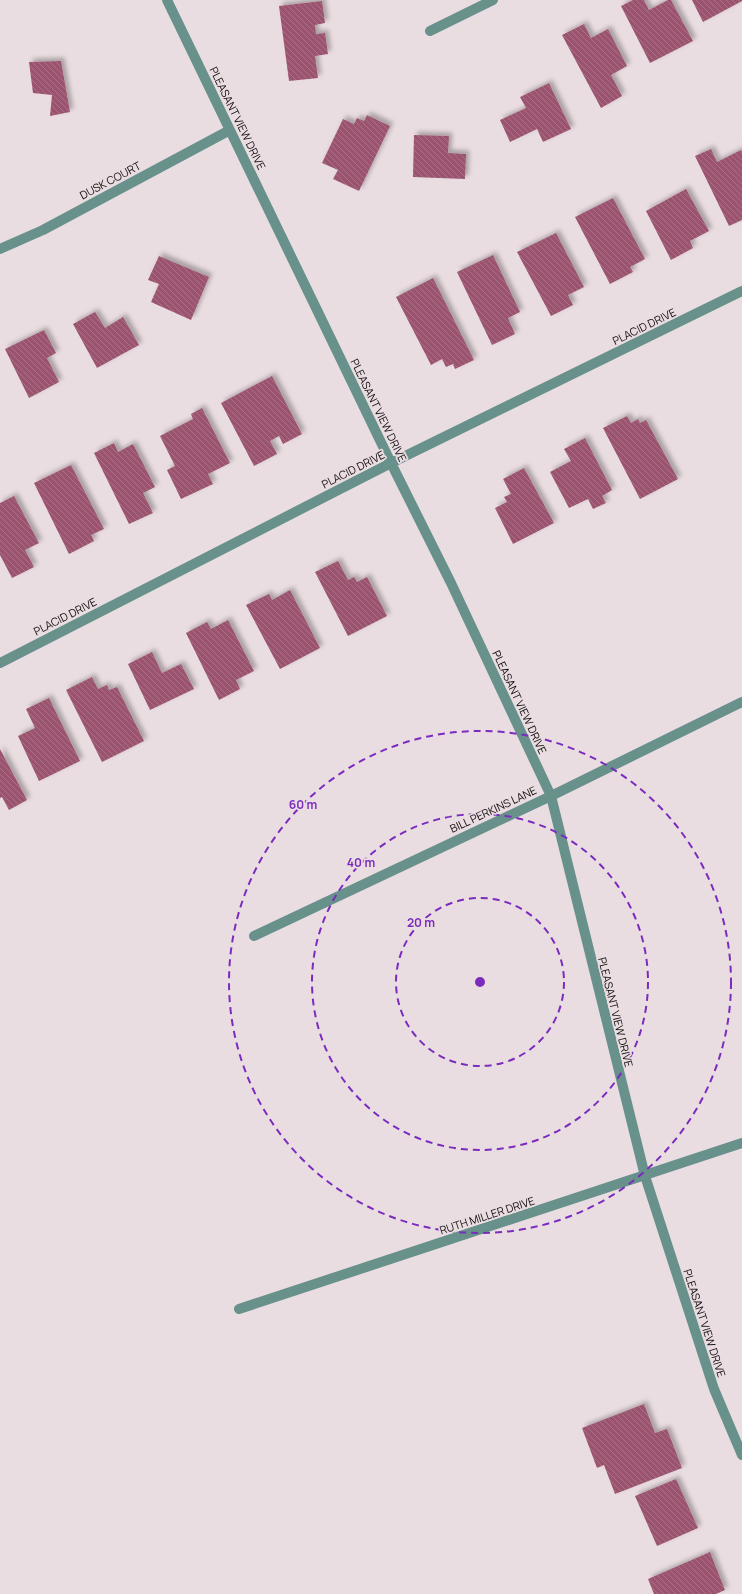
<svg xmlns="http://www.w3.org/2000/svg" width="742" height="1594" font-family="Manrope,sans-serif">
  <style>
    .building { fill: url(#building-back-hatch); filter: url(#shadow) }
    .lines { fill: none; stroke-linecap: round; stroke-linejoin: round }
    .minor { stroke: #68918b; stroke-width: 10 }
    .ring { fill: none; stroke: #7b2cbf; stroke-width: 2; stroke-dasharray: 7 5 }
    .labels { text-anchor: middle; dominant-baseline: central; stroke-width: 3.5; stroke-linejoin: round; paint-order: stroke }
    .street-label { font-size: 11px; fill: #120e0f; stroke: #eadde1 }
    .centre { fill: #7b2cbf; stroke: #eadde1; stroke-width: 2 }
    .ring-label { font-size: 12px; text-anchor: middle; font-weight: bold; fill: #7b2cbf; stroke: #eadde1; stroke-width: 3.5; stroke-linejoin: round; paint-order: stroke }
  </style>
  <defs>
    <pattern id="building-back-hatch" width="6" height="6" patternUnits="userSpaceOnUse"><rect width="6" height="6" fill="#9c536f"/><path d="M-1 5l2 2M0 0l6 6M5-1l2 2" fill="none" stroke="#a47185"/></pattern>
    <filter id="shadow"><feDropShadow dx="3.5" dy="-3.5" stdDeviation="2" flood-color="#0004"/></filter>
  </defs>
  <rect width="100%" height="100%" fill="#eadde1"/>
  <!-- building -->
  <path class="building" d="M633 0H644L649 10 668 0H671L693 41 650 63 621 6Z
    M692 0H742V1L703 22Z
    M322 1 325 23 315 25 316 34 325 33 328 54 315 56 318 78 289 81 279 6Z
    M584 24 591 38 608 29 627 66 611 75 622 96 601 108 562 35Z
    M61 61 70 112 50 116 52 95 33 93 29 62Z
    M549 83 571 129 543 142 537 129 510 142 500 120 526 108 520 97Z
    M367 115 390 126 359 191 333 179 338 170 322 163 343 119 354 124 357 118 364 121Z
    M414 135 449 136 448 153 466 154 465 179 413 177Z
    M711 149 717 162 741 150 742 152V220L729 226 695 156Z
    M686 189 709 231 690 241 693 248 671 260 646 211Z
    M613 198 645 259 630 267 633 272 610 284 575 217Z
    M556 233 584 287 568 295 573 305 551 316 517 252Z
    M493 255 520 312 508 318 515 334 492 345 457 272Z
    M159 256 209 277 191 320 151 302 159 284 148 280Z
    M433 278 474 360 455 369 453 364 446 367 442 359 431 365 396 297Z
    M95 312 105 328 123 317 139 345 97 368 73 324Z
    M44 330 56 353 47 358 59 382 29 398 5 349Z
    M272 376 302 434 283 444 279 436 270 441 277 454 254 466 221 403Z
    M202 408 230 463 208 474 213 484 181 499 167 470 175 466 160 436 193 419 191 414Z
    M627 416 631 423 638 419 640 423 646 420 678 479 640 499 603 428Z
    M585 438 612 490 602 496 606 503 593 509 588 499 569 508 550 472 571 461 564 449Z
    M114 443 118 452 133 444 155 487 143 493 153 513 129 524 94 453Z
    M71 465 104 529 91 535 94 541 69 554 34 483Z
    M524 468 554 523 513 544 495 508 507 502 504 497 511 494 503 479Z
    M14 496 39 543 25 550 34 567 12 578 0 555V503Z
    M338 561 348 580 354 577 357 582 367 577 387 616 348 636 315 572Z
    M290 590 320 648 280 669 246 605 269 594 272 600Z
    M228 620 254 671 236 680 240 689 219 700 186 633 207 622 211 629Z
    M152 652 162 673 181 664 194 689 150 710 128 664Z
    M92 677 98 689 107 685 109 690 117 687 144 741 102 762 66 690Z
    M49 698 80 761 39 781 18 736 35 728 26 709Z
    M0 749 27 800 9 810 2 797 0 798Z
    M644 1404 655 1433 667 1429 682 1468 615 1494 604 1465 597 1468 582 1428Z
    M676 1479 698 1528 657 1546 635 1496Z
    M710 1552 725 1590 716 1594H654L648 1579Z"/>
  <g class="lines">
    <!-- minor -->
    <path class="minor" d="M167 0 391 463 451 583 551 796 645 1176 714 1389 742 1455
      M430 31 493 0
      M0 249 43 230 230 130
      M0 663 391 463 742 291
      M254 936 551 796 742 702
      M239 1309 742 1143"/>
  </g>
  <!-- distance rings -->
  <g class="ring">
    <circle cx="480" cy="982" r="84"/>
    <circle cx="480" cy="982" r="168"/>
    <circle cx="480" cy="982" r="251"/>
  </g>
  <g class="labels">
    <!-- street labels -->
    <g class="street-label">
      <text transform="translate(238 118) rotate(64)">PLEASANT VIEW DRIVE</text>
      <text transform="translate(110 180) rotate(-28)">DUSK COURT</text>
      <text transform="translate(644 326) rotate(-26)">PLACID DRIVE</text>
      <text transform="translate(379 410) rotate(64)">PLEASANT VIEW DRIVE</text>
      <text transform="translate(353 469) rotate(-27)">PLACID DRIVE</text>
      <text transform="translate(65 616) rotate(-27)">PLACID DRIVE</text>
      <text transform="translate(520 702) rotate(65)">PLEASANT VIEW DRIVE</text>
      <text transform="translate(493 809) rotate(-25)">BILL PERKINS LANE</text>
      <text transform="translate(616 1012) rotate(76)">PLEASANT VIEW DRIVE</text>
      <text transform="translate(487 1215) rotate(-18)">RUTH MILLER DRIVE</text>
      <text transform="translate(705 1323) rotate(72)">PLEASANT VIEW DRIVE</text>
    </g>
  </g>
  <circle cx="480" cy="982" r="6" class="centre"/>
  <g class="ring-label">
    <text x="303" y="809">60 m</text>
    <text x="361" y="867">40 m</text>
    <text x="421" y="927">20 m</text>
  </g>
</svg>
